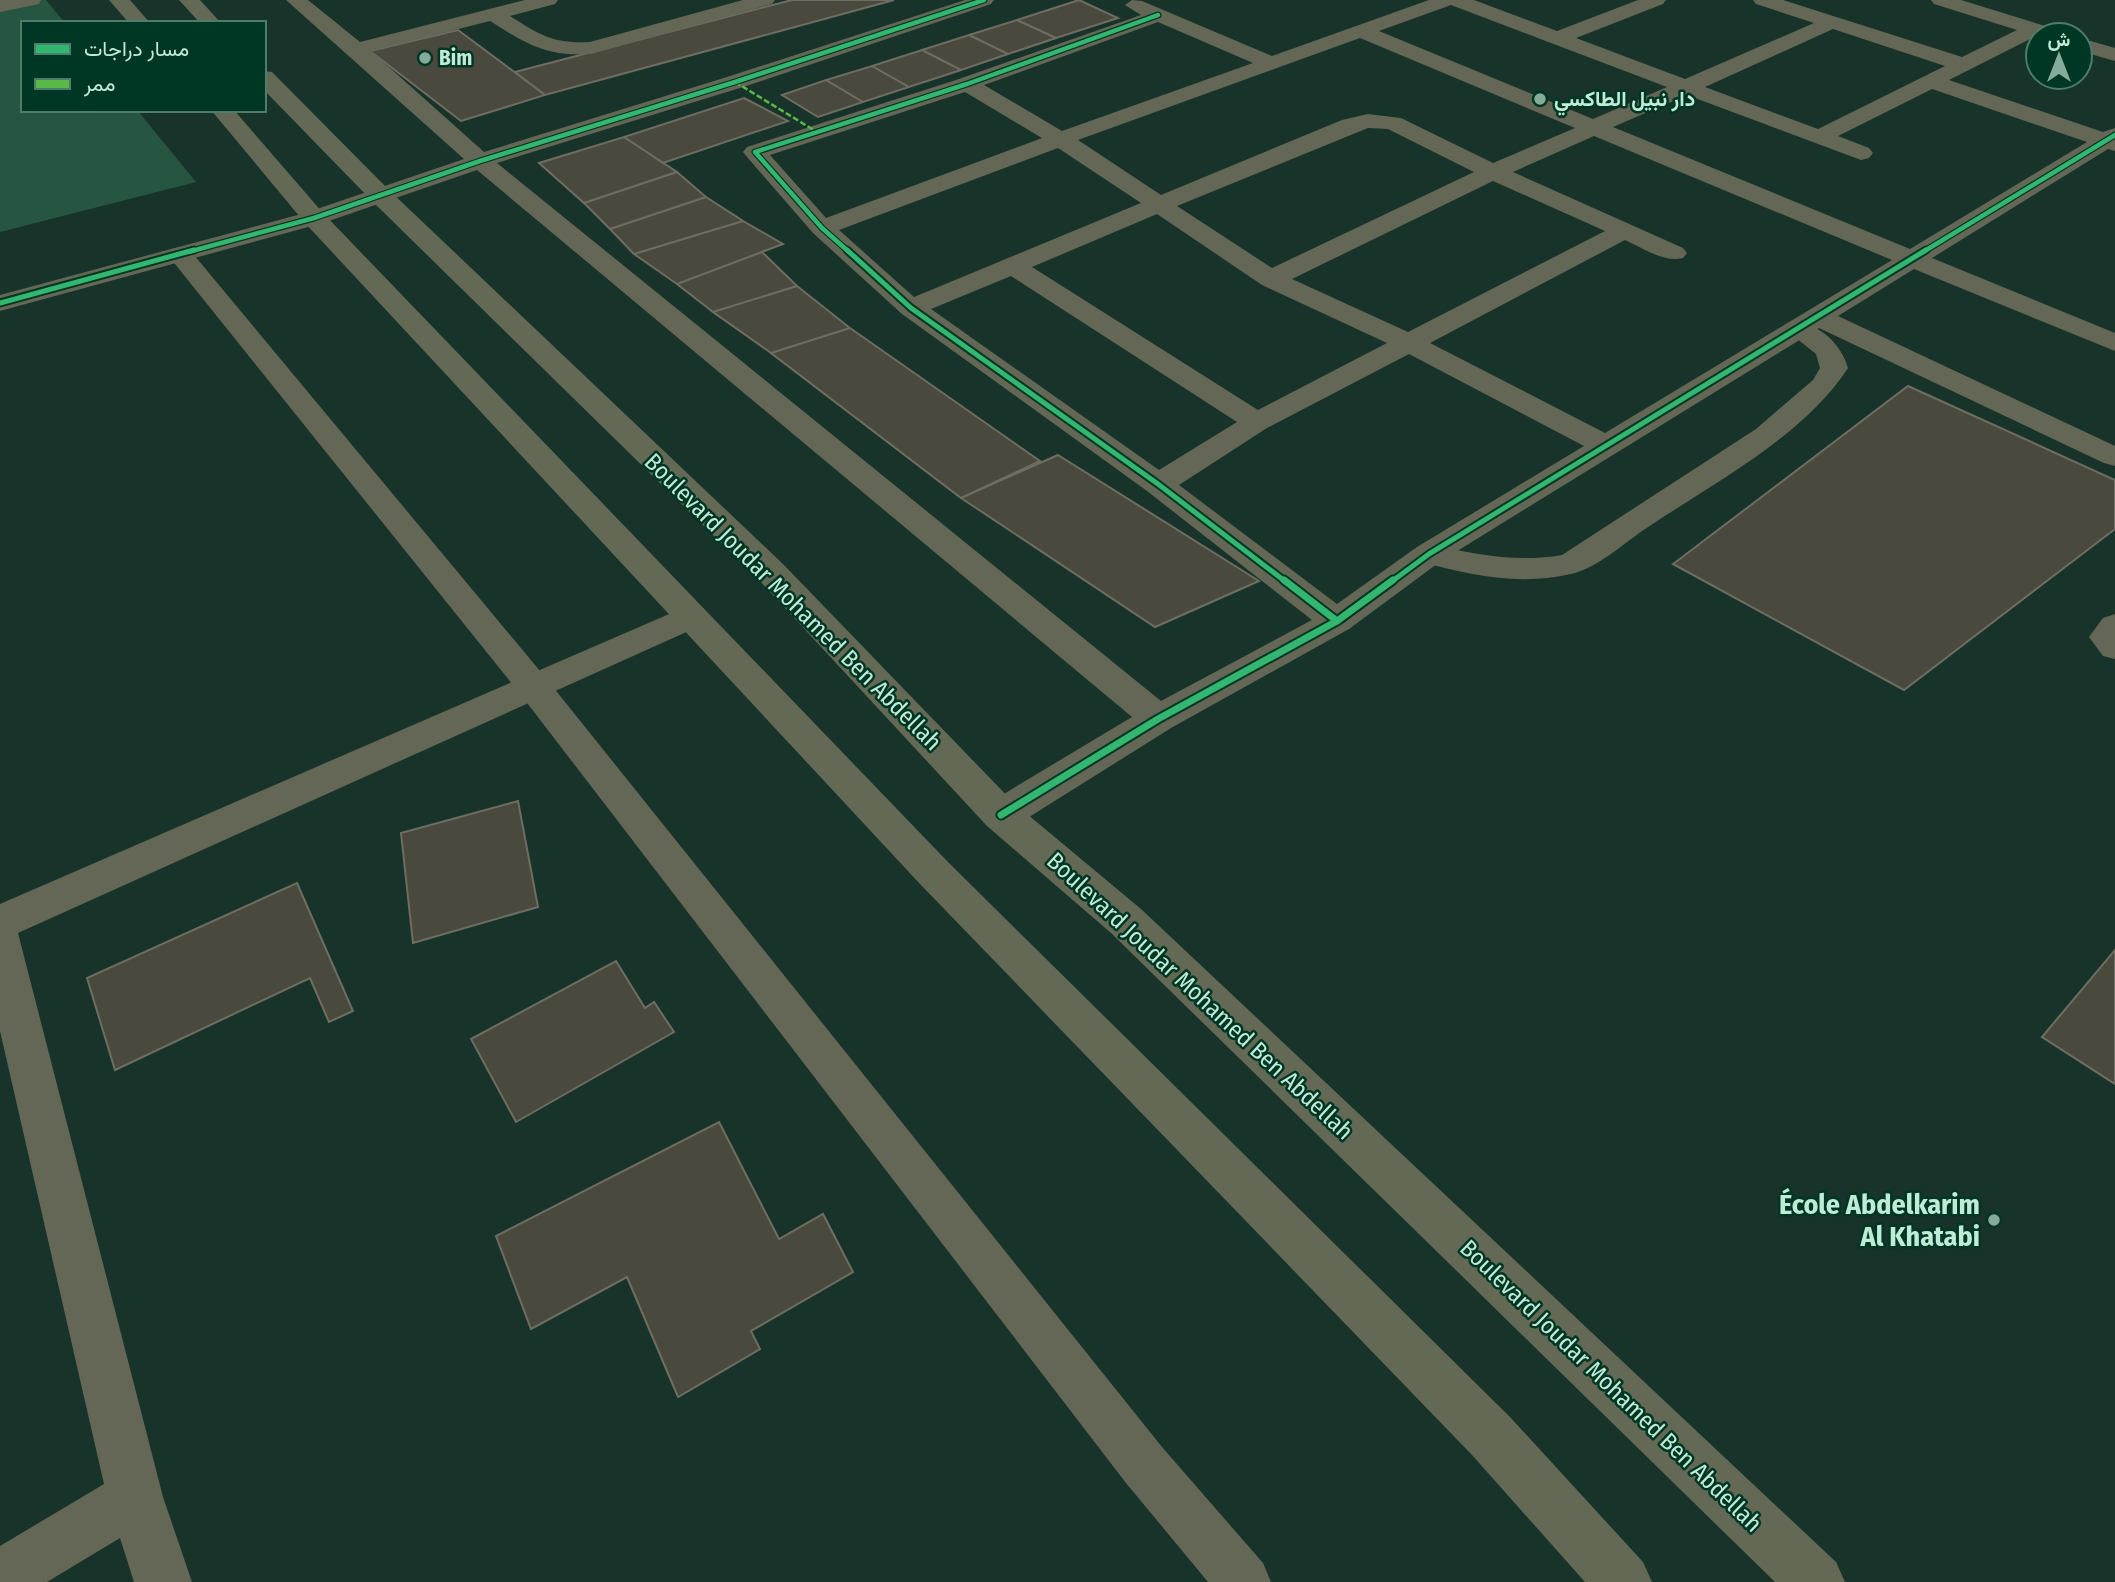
<svg xmlns="http://www.w3.org/2000/svg" width="2115" height="1582" font-family="'Fira Sans Condensed',Vazirmatn,sans-serif">
  <style>
    .green { fill: #265642 }
    .building { fill: #4a493e; stroke: #6e6d62; stroke-width: 2 }
    .lines { fill: none; stroke-linecap: round; stroke-linejoin: round }
    .lane { fill: #646755; fill-rule: evenodd }
    .street { fill: #646755; fill-rule: evenodd }
    .secondary { fill: #636954; fill-rule: evenodd }
    .quiet { stroke: #58b947; stroke-width: 2.5; stroke-dasharray: 6 2.5; stroke-linecap: butt }
    .cycleway-far2-casing { stroke: #003624; stroke-width: 7 }
    .cycleway-far1-casing { stroke: #003624; stroke-width: 9 }
    .cycleway-casing { stroke: #003624; stroke-width: 11 }
    .cycleway-far2 { stroke: #33b770; stroke-width: 4.5 }
    .cycleway-far1 { stroke: #33b770; stroke-width: 5 }
    .cycleway { stroke: #33b770; stroke-width: 7 }
    .poi-dot { fill: #85ab9a; stroke: #003624; stroke-width: 2.5 }
    .labels { text-anchor: middle; dominant-baseline: central; stroke-width: 5; stroke-linejoin: round; paint-order: stroke }
    .far-poi-label { font-size: 21px; font-weight: bold; fill: #c0ebd7; stroke: #003624; text-anchor: start }
    .street-label { font-size: 24px; fill: #c0ebd7; stroke: #003624 }
    .near-poi-label { font-size: 28px; font-weight: bold; fill: #c0ebd7; stroke: #003624; text-anchor: end }
  </style>
  <rect width="100%" height="100%" fill="#18342a"/>
  <!-- green -->
  <path class="green" d="M0 0H46L65 23H23V110H137L196 182 0 232Z"/>
  <!-- building -->
  <path class="building" d="M792 0H894L545 95 515 72Z
    M1079 0 1118 18 1056 38 1017 20Z
    M1017 20 1056 38 1008 54 969 35Z
    M458 30 545 95 461 121 370 51Z
    M969 35 1008 54 961 70 922 50Z
    M922 50 961 70 909 87 872 66Z
    M872 66 909 87 863 102 826 80Z
    M826 80 863 102 818 117 782 95Z
    M744 98 788 121 663 163 624 137Z
    M624 137 677 172 584 203 539 163Z
    M677 172 706 197 610 229 584 203Z
    M706 197 743 221 634 254 610 229Z
    M743 221 783 244 677 284 634 254Z
    M762 252 797 286 713 312 677 284Z
    M797 286 850 328 771 353 713 312Z
    M850 328 1040 461 961 498 771 353Z
    M1908 386 2115 480V529L1904 690 1673 564Z
    M1058 455 1259 581 1155 627 961 498Z
    M518 801 538 907 413 943 401 833Z
    M297 883 353 1011 329 1022 310 978 115 1070 87 978Z
    M2115 950V1084L2042 1037Z
    M616 961 645 1008 654 1002 674 1032 516 1122 471 1039Z
    M719 1122 779 1239 823 1214 853 1272 751 1331 760 1349 678 1397 627 1277 531 1329 496 1236Z"/>
  <g class="lines">
    <!-- lane -->
    <path class="lane" d="M0 0H41L39 4 0 12Z
      M180 247 189 249 545 677 1162 1447 1263 1563 1271 1582H1208L1126 1483 521 695 171 259 168 254 171 249Z
      M1798 321C1822 327 1841 344 1848 368 1804 436 1714 483 1648 527 1625 542 1598 568 1571 574 1519 586 1469 575 1418 561L1413 554 1418 547 1429 544C1474 554 1516 563 1562 555L1756 429 1813 380 1820 368 1816 354 1785 329 1789 323Z"/>
    <!-- street -->
    <path class="street" d="M286 0H308L360 42 525 0H558L555 4 510 16C540 35 553 44 590 42L743 0H775L772 4 591 54C547 57 526 44 490 21L371 51 484 152 727 77 965 0H994L991 4 743 87 497 163 1161 701 1312 620 1147 491 902 314 813 233 747 157 743 152 747 147 959 79 1141 15 1125 5 1132 0 1142 1 1272 56 1429 0H1474L1557 31 1638 0H1666L1663 4 1576 38 1685 79 1814 23 1756 4 1753 0H1783L1962 57 2017 30 1934 4 1931 0H1961L2055 29 2058 33 2038 35 1949 80 2103 132 2115 128V151L2108 149 1932 258 2115 333V351L1914 269 1838 316 2115 446V466L2104 463 1819 328 1441 561 1349 629 1171 728 1015 826 1001 830 987 826 981 815 987 804 1132 717 477 170 323 223 0 311V295L305 213 464 159ZM1451 5 1667 87 1593 119 1379 31ZM1158 22 1253 63 1062 131 984 85ZM1833 29 1945 66 1818 129 1705 87ZM1360 38 1575 128 1493 163 1401 118 1368 114 1342 120 1161 195 1078 140ZM1932 89 2087 142 1910 249 1613 127 1687 95 1861 160 1869 158 1873 153 1869 148 1838 136ZM965 92 1042 138 826 218 770 155ZM1368 128 1388 129 1474 172 1272 268 1177 206ZM1594 136 1892 260 1605 433 1430 343 1625 240C1643 248 1664 263 1683 258L1687 253 1683 248 1513 172ZM1058 148 1141 203 914 297 839 230ZM1493 181 1605 231 1408 332 1292 279ZM1157 214 1262 285 1387 343 1258 410 1032 267ZM1011 276 1237 422 1159 470 931 309ZM1409 354 1584 446 1417 547 1337 604 1179 485 1267 428Z
      M2080 38 2115 48V61L2080 51Z
      M690 605 702 609 707 617 702 625 18 933 163 1497 192 1582H134L120 1538 47 1582H0V1546L104 1484 0 1031V904Z
      M2115 614V659L2103 656 2089 637 2103 618Z"/>
    <!-- secondary -->
    <path class="secondary" d="M109 0H130L150 23H129Z
      M179 0H200L221 23H200Z
      M264 71 272 72 390 191 783 564 1015 804 1141 909 1836 1562 1845 1582H1775L1111 933 987 826 759 580 372 201 264 90Z
      M211 110H234L323 213 948 862 1510 1417 1643 1562 1652 1582H1585L1472 1455 920 884 305 223Z"/>
    <!-- quiet -->
    <path class="quiet" d="M735 82 817 132"/>
    <!-- cycleway-far2 casing -->
    <g class="cycleway-far2-casing">
      <path id="cycleway-far2" d="M188 252 314 218 480 161 735 82 984 0
        M849 252 822 228 755 152 967 84 1158 15
        M1923 252 2115 135"/>
    </g>
    <!-- cycleway-far1 casing -->
    <g class="cycleway-far1-casing">
      <path id="cycleway-far1" d="M847 250 911 308 1158 484 1286 582
        M0 303 194 250
        M1391 582 1429 554 1926 250"/>
    </g>
    <!-- cycleway casing -->
    <g class="cycleway-casing">
      <path id="cycleway" d="M1284 580 1337 621
        M1001 815 1158 719 1337 621 1393 580"/>
    </g>
    <!-- cycleway-far2 -->
    <use href="#cycleway-far2" class="cycleway-far2"/>
    <!-- cycleway-far1 -->
    <use href="#cycleway-far1" class="cycleway-far1"/>
    <!-- cycleway -->
    <use href="#cycleway" class="cycleway"/>
  </g>
  <!-- markers -->
  <g class="poi-dot">
    <circle cx="425" cy="58" r="7"/>
    <circle cx="1540" cy="99" r="7"/>
    <circle cx="1994" cy="1220" r="7"/>
  </g>
  <g class="labels">
    <!-- far-poi labels -->
    <g class="far-poi-label">
      <text x="439" y="58">Bim</text>
      <text x="1554" y="99">دار نبيل الطاكسي</text>
    </g>
    <!-- street labels -->
    <g class="street-label">
      <text transform="translate(793 602) rotate(45)">Boulevard Joudar Mohamed Ben Abdellah</text>
      <text transform="translate(1200 996) rotate(43)">Boulevard Joudar Mohamed Ben Abdellah</text>
      <text transform="translate(1611 1386) rotate(44)">Boulevard Joudar Mohamed Ben Abdellah</text>
    </g>
    <!-- near-poi labels -->
    <g class="near-poi-label">
      <text x="1980" y="1204">École Abdelkarim<tspan x="1980" dy="32">Al Khatabi</tspan></text>
    </g>
  </g>
  <!-- legend -->
  <rect x="21" y="21" width="245" height="91" fill="#003624" stroke="#4d7e6c" stroke-width="2"/>
  <rect x="35" y="44" width="35" height="10" fill="#33b770" stroke="#4d7e6c" stroke-width="2"/>
  <text x="84" y="56" font-size="21" fill="#c0ebd7">مسار دراجات</text>
  <rect x="35" y="79" width="35" height="10" fill="#58b947" stroke="#4d7e6c" stroke-width="2"/>
  <text x="84" y="91" font-size="21" fill="#c0ebd7">ممر</text>
  <!-- north arrow -->
  <g transform="translate(2059 56)"><circle r="33" fill="#003624" stroke="#4d7e6c" stroke-width="2"/>
  <path d="M0-5L12 26L0 18L-12 26Z" fill="#85ab9a"/>
  <text y="-10" font-size="19" font-weight="bold" text-anchor="middle" fill="#c0ebd7">ش</text>
  </g>
</svg>
